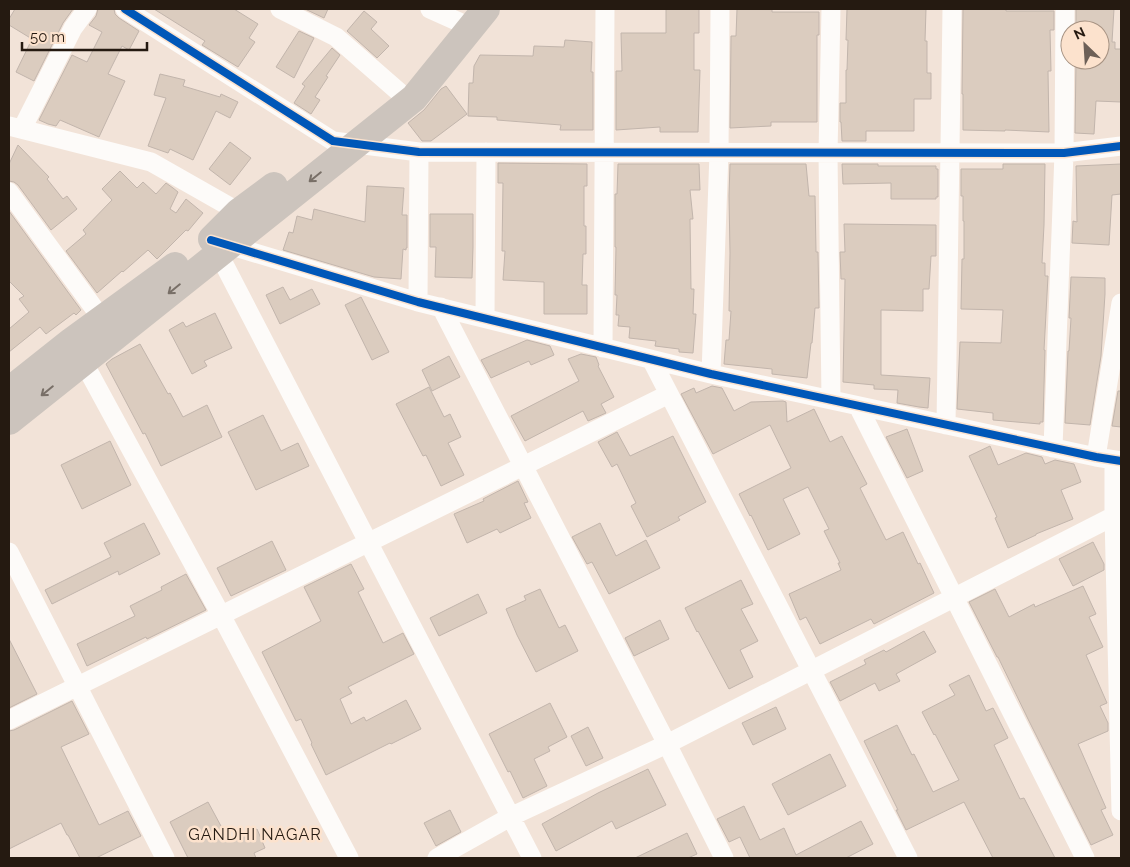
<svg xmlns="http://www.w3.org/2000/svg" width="1130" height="867" font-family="Raleway,sans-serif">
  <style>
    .building { fill: #dbccbf; stroke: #c2b5ac }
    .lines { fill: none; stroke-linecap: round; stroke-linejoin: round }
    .minor { stroke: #fdfbf9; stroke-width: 19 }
    .primary { stroke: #ccc4bd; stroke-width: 28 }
    .cycleway-casing { stroke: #fce2cd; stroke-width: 11 }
    .cycleway { stroke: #0057b8; stroke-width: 8 }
    .oneway { stroke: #786f67 }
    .labels { text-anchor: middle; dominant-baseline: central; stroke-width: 5; stroke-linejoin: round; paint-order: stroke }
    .neighbourhood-label { font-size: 16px; letter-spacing: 1px; fill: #251a11; stroke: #fce2cd }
  </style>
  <rect width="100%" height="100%" fill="#f2e3d8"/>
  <!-- building -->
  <path class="building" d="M15 9H73L63 23 34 81 16 72 32 39 9 25V19Z
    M98 9H114L115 14 119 18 139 31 129 50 122 46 108 74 125 81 99 137 60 120 56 126 48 124 39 120 72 55 87 62 102 32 89 25 96 16Z
    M154 9H234L258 24 249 38 255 42 238 67 202 45 205 41Z
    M305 9H328L324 18Z
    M666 9H699V33H694V70H700L698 132H660V127L616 130V71H622L621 33H666Z
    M737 9H772V12H819V35H817V122H771V126L730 128 731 36H736Z
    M847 9H926L925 41H927V73H931V99H914V131H866V141H842L841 122H840V103H846V70H847L848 40H846Z
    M963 9H1006V11H1054V30H1050L1051 71H1048L1049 132 1005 130V131L963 130V94H962Z
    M1076 9H1114L1112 42H1115V49H1121V102L1096 101 1094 134 1075 133 1076 60H1100V30H1076Z
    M364 11 377 22 371 29 389 46 377 58 347 31Z
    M299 31 314 38 294 78 276 67Z
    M565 40 592 42 591 72H593V130H560L561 125 497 120V117L468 116 469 83H473L474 66 480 55 533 56 534 46 564 47Z
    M332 48 340 55 326 76 328 77 315 97 320 100 311 114 294 103 305 86 302 84Z
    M160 74 185 80 183 86 220 97 221 94 238 102 230 118 216 111 193 160 170 149 168 153 148 146 166 98 154 95Z
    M446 86 467 114 431 141H422L408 123 424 110 441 89Z
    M230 142 251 158 230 185 209 169Z
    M18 145 49 177 47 179 63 199 67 196 77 209 51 230 18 185 14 182 9 181V164Z
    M498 163 587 164V186H584V226H586V254H583L582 285H587V314H544V282L503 280 505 251H502L503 183H498Z
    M618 164H699L700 190H690L693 219H690L691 289H694L693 314H696L693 353 679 352V349L655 346 656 341 629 338 630 327 618 326 619 315H616L617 295H615L616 247H615V194H617Z
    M730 164H806L809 196H815L816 252H818L819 308H815L812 343H811L807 378 772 374V369L724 364 726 340H729L731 311H729L730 253 729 196Z
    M842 164H878V166H936V169H938V197H936V199H891V183L843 184Z
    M1003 164H1045L1044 225 1042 263H1045V276H1048L1044 350H1045L1043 422H1040V424L993 420V413L957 409 960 342 1001 343 1003 310 961 309 962 259H964V221H963V196H961V169H1003Z
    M1121 164V194L1112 195 1109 245 1072 243 1073 221 1077 222 1076 166Z
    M120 171 137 188 143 182 156 194 166 183 173 188 178 192 170 209 176 213 186 199 203 213 188 231 186 230 157 259 148 250 123 272 122 271 97 293 66 251 86 234 83 230 112 200 102 189Z
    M367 186 404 188 402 215H407V248H406V250L403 249 401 279 374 277 283 250 289 232 293 233 297 216 312 220 314 209 365 222Z
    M9 211 81 310 76 315 74 313 46 334 40 327 9 352V329L29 312 19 299 24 296 9 281Z
    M430 214H473V247L472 278 435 277 436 247H430Z
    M844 224 936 225V256H931L929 289H923V311L881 310V375L930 378 928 408 919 407 897 403 898 390 874 389V385L843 382 845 279H841L840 252H845Z
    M1071 277 1105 278V294L1101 356 1090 425 1065 423 1068 351H1069L1071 318H1069Z
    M283 287 290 300 312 289 320 304 280 324 266 295Z
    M361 297 389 352 372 360 345 305Z
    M215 313 232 348 204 361 207 366 192 374 169 330 183 322 186 327Z
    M527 340 550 346 554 355 531 365 529 361 491 378 481 360Z
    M140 344 168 394 170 393 183 417 207 405 222 437 161 466 145 433 143 434 106 364 112 359Z
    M581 354 596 357 599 365 598 366 614 397 601 404 606 413 588 421 583 411 525 441 511 416 579 381 568 359Z
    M449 356 460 377 432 391 422 370Z
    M712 386 722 388 734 411 751 402 783 401 786 402 787 422 814 409 830 442 842 436 867 484 860 488 886 540 903 532 918 564 920 563 934 593 874 624 871 619 820 644 806 617 800 620 789 594 841 570 838 563H840L824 531 829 529 808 487 783 499 800 534 768 550 751 515 750 516 739 494 791 468 770 425 713 454 681 394 694 388 696 393Z
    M429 387 444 417 450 414 461 437 448 443 464 475 441 486 426 455 423 456 396 404Z
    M1118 391H1121V427L1112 426Z
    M263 415 281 451 298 443 309 466 256 490 228 432Z
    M907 429 923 471 907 478 886 437Z
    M617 432 630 456 673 436 706 502 678 517 680 520 647 537 631 506 636 503 617 464 612 467 598 442Z
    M110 441 131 485 82 509 61 465Z
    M990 446 998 465 1026 453 1042 457 1045 464 1055 460 1074 464 1081 482 1061 490 1073 519 1036 534V535L1008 548 995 518 997 517 969 456Z
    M518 481 528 502 524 503 531 518 500 533 497 529 467 543 454 514 484 501 483 499Z
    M144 523 160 554 119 575 118 571 52 604 45 590 111 557 104 543Z
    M600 523 616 556 646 540 660 568 609 594 592 562 587 564 572 537Z
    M272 541 286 570 231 596 217 568Z
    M1093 542 1104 564V570L1073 586 1059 559Z
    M351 564 364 589 358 592 383 643 403 633 414 654 348 687 352 693 340 699 351 724 364 717 366 721 406 700 421 729 391 744 390 743 326 775 311 744 312 743 301 719 296 721 262 652 321 621 304 587Z
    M186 574 206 610 147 639 146 637 87 666 77 644 135 616 130 606 162 590 161 587Z
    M741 580 753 604 741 609 758 641 740 650 753 677 729 689 698 631 697 632 685 608Z
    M1083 586 1096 614 1089 617 1103 647 1086 655 1107 703 1100 706 1108 723V731L1078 744 1106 808 1101 810 1113 835 1091 845 1028 719 998 657H997L969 602 995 589 1009 617 1034 604 1035 607Z
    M540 589 559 628 565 625 578 651 536 672 517 635 506 609 526 600 524 596Z
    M478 594 487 613 439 636 430 618Z
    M660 620 669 639 634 656 625 638Z
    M924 631 936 652 896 674 900 681 879 691 875 683 840 701 830 682 866 664 864 660 884 650 886 652Z
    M9 639 37 694 9 708Z
    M969 675 986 711 993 708 1008 738 994 745 1020 799 1024 798 1055 858H993L964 802 906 830 896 810H898L864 741 897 725 912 755 914 754 933 792 959 780 935 734 934 735 922 712 955 695 949 685Z
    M72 701 89 734 61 747 99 825 128 811 141 836 96 858H80L68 835H67L61 823 9 849V731L14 730Z
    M550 703 567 737 548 747 550 751 534 759 547 786 523 798 510 771 508 772 489 734Z
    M776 707 786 729 753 745 742 723Z
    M588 727 603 758 586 766 571 736Z
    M830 754 846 786 788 815 772 784Z
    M648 769 666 805 616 829 612 821 556 851 542 824 598 793Z
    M208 802 228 839 244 832 245 834 257 829 265 848 254 853 256 858H188L170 822Z
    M744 806 760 840 784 828 796 855 861 821 873 844 846 858H750L740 837 729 842 717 819Z
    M450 810 461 832 436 846 424 823Z
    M687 833 697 854 688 858H635Z"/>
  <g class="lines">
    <!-- minor -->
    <path class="minor" d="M125 9 333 141 419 152 1064 153 1121 146
      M280 9 336 37 399 92
      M430 9 459 22
      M9 126 151 162 239 212
      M22 129 73 28 87 9
      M9 192 102 319
      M213 243 532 858
      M222 243 418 302 711 374 1096 457 1121 461
      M418 302 419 152
      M441 307 667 744 724 858
      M485 318 486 152
      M603 348 605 9
      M78 352 221 615 349 858
      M651 359 908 858
      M711 374 719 153 720 9
      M831 400 828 153 831 9
      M858 406 1085 858
      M946 425 952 9
      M1053 448 1064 153 1065 9
      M1096 457 1121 303
      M1114 461V516L1121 811
      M9 552 165 858
      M9 720 669 394
      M437 858 510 817 667 744 1114 516"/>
    <!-- primary -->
    <path class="primary" d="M212 239 239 212 274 186
      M9 391 72 341 175 266
      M9 421 414 98 486 9"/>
    <!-- cycleway casing -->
    <g class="cycleway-casing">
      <path id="cycleway" d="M125 9 333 141 419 152 1064 153 1121 146
        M211 240 418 302 711 374 1096 457 1121 461"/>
    </g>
    <!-- cycleway -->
    <use href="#cycleway" class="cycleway"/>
  </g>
  <!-- one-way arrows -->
  <defs><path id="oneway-shaft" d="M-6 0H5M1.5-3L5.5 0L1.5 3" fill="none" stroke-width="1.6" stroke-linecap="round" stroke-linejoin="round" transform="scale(1.25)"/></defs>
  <g class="oneway">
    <use href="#oneway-shaft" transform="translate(315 177) rotate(141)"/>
    <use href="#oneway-shaft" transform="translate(174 289) rotate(141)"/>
    <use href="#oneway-shaft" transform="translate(47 391) rotate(141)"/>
  </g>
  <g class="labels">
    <!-- neighbourhood labels -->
    <g class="neighbourhood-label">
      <text x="255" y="834">GANDHI NAGAR</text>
    </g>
  </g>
  <!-- border -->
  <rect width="1130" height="867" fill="none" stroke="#251a11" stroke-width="20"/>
  <!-- north arrow -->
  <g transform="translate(1085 45) rotate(335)"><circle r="24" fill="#fce2cd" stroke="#a69282"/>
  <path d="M0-4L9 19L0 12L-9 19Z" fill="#6d6057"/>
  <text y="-8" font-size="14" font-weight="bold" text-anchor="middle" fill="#251a11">N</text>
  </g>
  <!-- scale -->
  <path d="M22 42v8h125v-8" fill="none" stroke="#251a11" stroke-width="2.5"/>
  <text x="30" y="42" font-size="15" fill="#251a11" stroke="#fce2cd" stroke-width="4" paint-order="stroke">50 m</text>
</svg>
